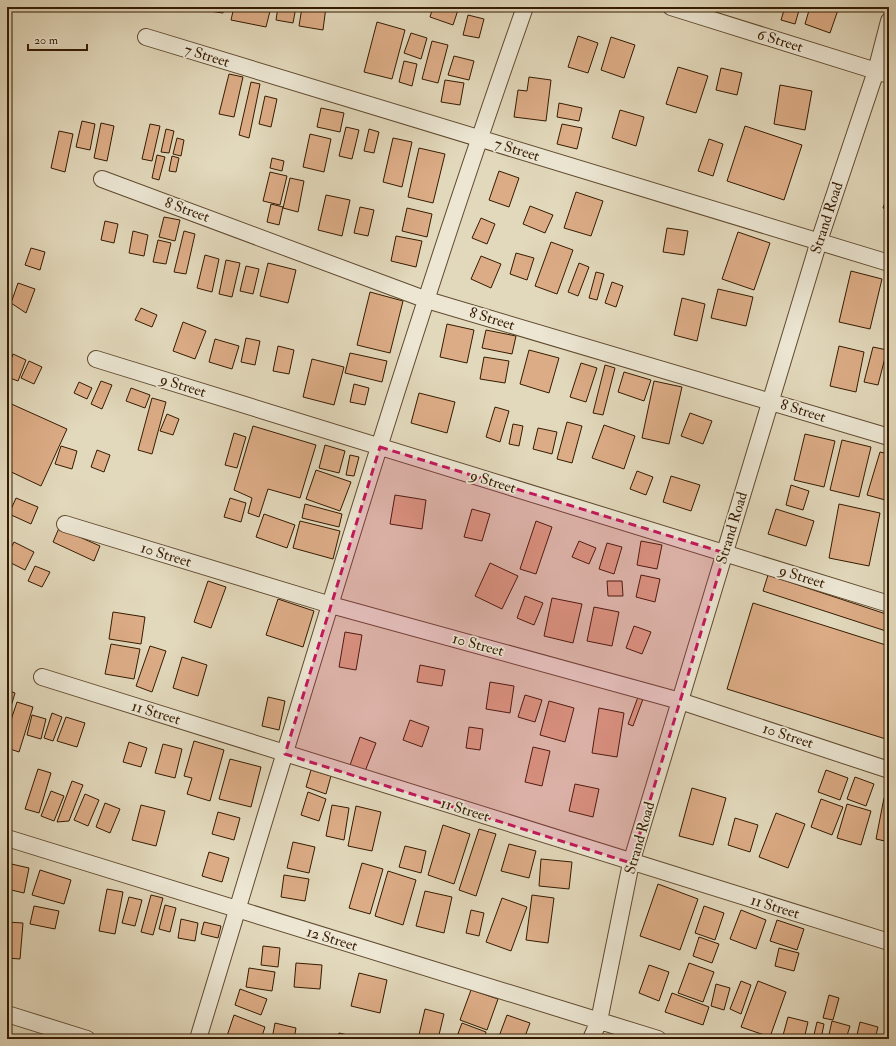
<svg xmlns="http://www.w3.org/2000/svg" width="896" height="1046" font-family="'IM FELL Double Pica',serif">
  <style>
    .building { fill: #dcac86; stroke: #351b00 }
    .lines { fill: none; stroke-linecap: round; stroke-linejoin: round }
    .street-casing { stroke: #604a2f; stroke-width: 18 }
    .street { stroke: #ece6d3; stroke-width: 16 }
    .marked { fill: #c2185b; fill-opacity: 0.2; stroke: #c2185b; stroke-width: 3; stroke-dasharray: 8 5; stroke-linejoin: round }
    .labels { text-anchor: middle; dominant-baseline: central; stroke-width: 3.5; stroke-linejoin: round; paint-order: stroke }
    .street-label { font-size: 15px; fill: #351b00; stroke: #ece6d3 }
  </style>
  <rect width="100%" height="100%" fill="#e2d8bb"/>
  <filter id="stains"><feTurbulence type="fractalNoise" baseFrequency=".005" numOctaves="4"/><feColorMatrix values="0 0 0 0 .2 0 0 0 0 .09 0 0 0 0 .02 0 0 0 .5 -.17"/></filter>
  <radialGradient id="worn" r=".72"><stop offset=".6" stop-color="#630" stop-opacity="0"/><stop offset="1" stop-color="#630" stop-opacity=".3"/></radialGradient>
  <!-- building -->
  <path class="building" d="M202 7H224L223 13 202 10Z
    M234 7H271L266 27 231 20Z
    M278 7H296L293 23 276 20Z
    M302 7H326L323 30 299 26Z
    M433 7H459L453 25 430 17Z
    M785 7H800L795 24 781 20Z
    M810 7H839L830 33 805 24Z
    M468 15 484 19 479 38 463 35Z
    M377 22 405 30 392 79 364 72Z
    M411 33 427 38 421 59 404 53Z
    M578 36 598 43 588 73 568 67Z
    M611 37 635 45 624 78 601 70Z
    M432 41 448 45 438 83 422 79Z
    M454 56 474 61 469 80 448 75Z
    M404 61 417 64 412 86 399 82Z
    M678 67 708 76 696 113 666 104Z
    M721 68 742 73 737 95 716 90Z
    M229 74 243 77 234 117 219 114Z
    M529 77 551 80 546 121 514 117 518 90 527 91Z
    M445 80 464 83 460 105 441 102Z
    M251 82 260 84 249 138 239 135Z
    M780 85 812 91 805 130 774 124Z
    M265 96 277 99 271 127 259 124Z
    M559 103 582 108 579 121 557 117Z
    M321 108 344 113 340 132 317 127Z
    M620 110 644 117 636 146 612 138Z
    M82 121 95 124 90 150 76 147Z
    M101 123 114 126 107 161 94 158Z
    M150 124 160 126 152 161 142 159Z
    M562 124 582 128 577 149 557 144Z
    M745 126 802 145 784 200 727 181Z
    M346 127 359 130 352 159 339 156Z
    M166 129 174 131 169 153 161 152Z
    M369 129 379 132 374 153 364 151Z
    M59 131 73 134 65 172 51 168Z
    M310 134 331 139 324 172 303 167Z
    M177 138 184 140 181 156 173 154Z
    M393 138 412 142 402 187 383 182Z
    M709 139 723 144 713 176 698 171Z
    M419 148 445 154 433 203 408 197Z
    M157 155 165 157 159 180 152 178Z
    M172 156 179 158 176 172 169 171Z
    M272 158 284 161 282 171 270 168Z
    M499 171 519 178 509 207 489 200Z
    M270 172 287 176 280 205 263 201Z
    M290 178 304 181 298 212 283 208Z
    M889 191V210L883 208Z
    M576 192 603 201 591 236 564 228Z
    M326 195 350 200 342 236 318 230Z
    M271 204 283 207 279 225 267 222Z
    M530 206 553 215 545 233 523 224Z
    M360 207 374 210 368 236 354 233Z
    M407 208 432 214 427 237 402 231Z
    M164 217 180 220 175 241 159 237Z
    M481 218 495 224 487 244 472 238Z
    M105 221 118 224 114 243 101 240Z
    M667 228 688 231 684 255 663 252Z
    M133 231 148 235 144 256 129 253Z
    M184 231 195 234 186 274 174 272Z
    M738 232 770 243 754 290 722 279Z
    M396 236 422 241 416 267 391 261Z
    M158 240 171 243 166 264 153 262Z
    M551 242 573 250 557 294 535 286Z
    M31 248 45 252 40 270 25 265Z
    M516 253 534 258 527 280 510 274Z
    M205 255 219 259 212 292 197 288Z
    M481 256 501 264 491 288 471 279Z
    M226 260 240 263 232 297 219 294Z
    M268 263 296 270 288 303 260 296Z
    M579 263 589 267 578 296 568 292Z
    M246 266 259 269 253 294 240 291Z
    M851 271 882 279 870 329 839 322Z
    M596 272 604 274 597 300 589 298Z
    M612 282 623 286 616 307 605 303Z
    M18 283 35 289 26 313 11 303Z
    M718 289 753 297 746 326 711 318Z
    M370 292 403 301 390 353 357 345Z
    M682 298 705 304 697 341 674 335Z
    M141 308 157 315 152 327 135 320Z
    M183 322 206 331 195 359 173 351Z
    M447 324 474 330 467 363 440 357Z
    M486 330 516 336 512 354 482 348Z
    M246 338 260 341 255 365 241 362Z
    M215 339 239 346 232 369 209 362Z
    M278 346 294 350 289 374 273 371Z
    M839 346 864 352 856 392 830 386Z
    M873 347 887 350 878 385 864 382Z
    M529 350 559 358 549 393 520 384Z
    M350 353 387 361 382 382 345 373Z
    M13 354 26 360 18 381 7 377V371Z
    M484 357 509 361 505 383 480 379Z
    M312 359 344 367 334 405 303 397Z
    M29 361 42 367 34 384 21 378Z
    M581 363 597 368 586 402 570 397Z
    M605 365 615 368 603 415 593 413Z
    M624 372 651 380 644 401 618 392Z
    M101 381 112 385 102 409 91 404Z
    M654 381 682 387 669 444 642 438Z
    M79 382 92 388 87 399 74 393Z
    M354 384 369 388 365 405 350 402Z
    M131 388 150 395 145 408 126 401Z
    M419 393 455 402 447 433 411 423Z
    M152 398 166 402 152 454 138 450Z
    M7 402 67 429 41 486 7 470Z
    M495 407 509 411 500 442 486 437Z
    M690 413 712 421 703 444 681 436Z
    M167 414 179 419 173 435 160 431Z
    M567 422 582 426 572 463 557 459Z
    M513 424 523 426 519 446 509 444Z
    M604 425 635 436 624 469 592 458Z
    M253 426 316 445 300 498 268 489 259 517 248 513 252 498 234 490Z
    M538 428 557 432 552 454 533 449Z
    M234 433 246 437 237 468 225 465Z
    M805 434 835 441 824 487 794 480Z
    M842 440 871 447 859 497 830 490Z
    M325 445 345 451 339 473 319 468Z
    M61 446 77 451 72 469 55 464Z
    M97 450 110 455 104 472 91 467Z
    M880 452 889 454V501L867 495Z
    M350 455 359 457 354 476 346 475Z
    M316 470 351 482 340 511 306 499Z
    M637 471 653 477 646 495 630 489Z
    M671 476 700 485 691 511 663 502Z
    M791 485 809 491 803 510 786 505Z
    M395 495 426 500 422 529 390 524Z
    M16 498 38 507 31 524 9 514Z
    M230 498 246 503 241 522 224 517Z
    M305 504 342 514 339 527 302 518Z
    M839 504 880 513 869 566 829 558Z
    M472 509 490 514 482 541 464 537Z
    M776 509 814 521 806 546 768 534Z
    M264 514 295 525 287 548 256 537Z
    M300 521 340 531 333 559 293 548Z
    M536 521 552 527 536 574 520 569Z
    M59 528 100 546 94 561 53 542Z
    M579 541 596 548 589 564 572 557Z
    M641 541 662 545 657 569 637 565Z
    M14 542 34 552 25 570 7 561V556Z
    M607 543 622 547 614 574 599 569Z
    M490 563 518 576 502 609 475 596Z
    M35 566 50 572 42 587 28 581Z
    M641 575 660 579 655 602 636 597Z
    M768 575 889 615V632L763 591Z
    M208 581 226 587 211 628 194 622Z
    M607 581H622L623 596H608Z
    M525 596 543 603 534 625 517 618Z
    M552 598 582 604 573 643 544 636Z
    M278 599 314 611 303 647 266 635Z
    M753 603 889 646V740L727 689Z
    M594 607 619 612 612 646 587 641Z
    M113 612 145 617 141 644 109 639Z
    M634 626 651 632 642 654 626 648Z
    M345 632 362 635 356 670 339 667Z
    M111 644 140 649 134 679 105 674Z
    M150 646 166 651 152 692 136 686Z
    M182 657 207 665 198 696 173 688Z
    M420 665 445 670 442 686 417 682Z
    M490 682 514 686 510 713 486 709Z
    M7 690 15 693 7 720Z
    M525 695 542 700 535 722 518 717Z
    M268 697 285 701 279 730 262 726Z
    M638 697 643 699 633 726 628 724Z
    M549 701 574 708 565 742 540 735Z
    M17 702 33 707 19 752 7 748V732Z
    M599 708 624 713 617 757 592 753Z
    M52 713 62 717 53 741 44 738Z
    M32 715 46 719 41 739 27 735Z
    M66 717 85 723 77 747 57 741Z
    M410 720 429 727 422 747 403 740Z
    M469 727 483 729 480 750 466 748Z
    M360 737 376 743 364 774 349 768Z
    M194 741 224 750 210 801 187 794 192 778 184 776Z
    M129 742 147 748 141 767 123 762Z
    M163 744 182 749 175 778 155 773Z
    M533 747 550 751 542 786 525 782Z
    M230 759 261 767 251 807 219 799Z
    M38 769 51 773 39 813 25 809Z
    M311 770 331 776 326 794 306 787Z
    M826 770 848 778 840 800 818 792Z
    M855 777 874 784 866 806 847 799Z
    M72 781 83 785 69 821 57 822Z
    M575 784 599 789 593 817 569 811Z
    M692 788 726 798 713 845 679 836Z
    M51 791 64 796 54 821 41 816Z
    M308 792 326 799 319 821 301 815Z
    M85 794 99 800 88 826 74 820Z
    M884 798 889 799V842L876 839Z
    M821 799 843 807 832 835 811 827Z
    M105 803 120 809 110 833 96 827Z
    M847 804 871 811 861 845 837 838Z
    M141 805 165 811 156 846 132 840Z
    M332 805 349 808 344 840 326 836Z
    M356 806 381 812 372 851 348 846Z
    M218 812 240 818 234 840 212 834Z
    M776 813 805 824 788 868 759 857Z
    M735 818 758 825 750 852 728 845Z
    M443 825 470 834 454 884 428 875Z
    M479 829 496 834 476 896 459 890Z
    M293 842 315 847 309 873 287 868Z
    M509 844 536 851 529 878 501 871Z
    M405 846 426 851 421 873 399 867Z
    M209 852 229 858 222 882 202 876Z
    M541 859 572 862 569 889 539 886Z
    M7 863 29 868 24 893 7 889Z
    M362 863 383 869 370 914 349 908Z
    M40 870 71 880 64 904 32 895Z
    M388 871 416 880 403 925 375 916Z
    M284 875 309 879 305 901 281 897Z
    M658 884 698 899 680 950 640 936Z
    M107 889 123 892 115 934 99 931Z
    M425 891 452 897 444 933 416 926Z
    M151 895 163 898 153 935 141 932Z
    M532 895 554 898 548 943 526 940Z
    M129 897 142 900 135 926 122 923Z
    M502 898 527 907 511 951 486 942Z
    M165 905 176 908 170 932 159 929Z
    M34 906 59 911 55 929 30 924Z
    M704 906 724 913 715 940 695 933Z
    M471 910 484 913 479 936 466 933Z
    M741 910 766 920 756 949 730 939Z
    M181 919 198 923 195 941 178 938Z
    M777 920 804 929 797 950 770 941Z
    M7 922 23 923 20 959 7 958Z
    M204 922 221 926 218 938 201 934Z
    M699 937 719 944 712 963 693 956Z
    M263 946 280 948 278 967 261 965Z
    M779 948 799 953 794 971 775 966Z
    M296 963 322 965 320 989 294 987Z
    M689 963 714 972 703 1002 678 993Z
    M649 965 669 972 659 1001 639 993Z
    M249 968 275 972 272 991 246 987Z
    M359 973 387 980 380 1013 351 1006Z
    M741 981 751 985 741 1014 730 1009Z
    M758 981 786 992 770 1037 741 1027Z
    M716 984 730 988 724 1010 711 1006Z
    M240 989 267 999 261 1015 235 1005Z
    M471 990 498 999 487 1030 460 1020Z
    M672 993 709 1007 703 1025 665 1012Z
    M829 995 839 998 833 1020 823 1018Z
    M425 1009 444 1014 438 1039H418Z
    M234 1015 265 1027 261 1039H226Z
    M507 1015 530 1023 524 1039H498Z
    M788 1017 808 1022 804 1039H782Z
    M832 1021 850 1026 846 1039H828Z
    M817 1022 824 1024 821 1039H813Z
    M860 1022 878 1027 875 1039H856Z
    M275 1023 296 1028 294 1039H272Z
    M462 1023 486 1032 484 1039H456Z
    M339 1033 366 1039H337Z"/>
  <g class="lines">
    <!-- street casing -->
    <g class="street-casing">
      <path id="street" d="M671 7 889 75
        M146 37 889 263
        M102 179 427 300 889 437
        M96 359 889 604
        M65 524 331 605 680 701 889 770
        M42 677 889 942
        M7 838 658 1039
        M7 1014 87 1039
        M198 1039C303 694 405 347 525 7
        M591 1039 599 1021 631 863 819 241 876 71 889 21"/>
    </g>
    <!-- street -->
    <use href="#street" class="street"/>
  </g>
  <!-- marked area -->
  <path class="marked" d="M380 447 725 553 631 863 285 754Z"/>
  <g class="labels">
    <!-- street labels -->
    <g class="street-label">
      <text transform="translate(780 41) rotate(17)">6 Street</text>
      <text transform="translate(207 56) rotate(17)">7 Street</text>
      <text transform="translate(517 150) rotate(17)">7 Street</text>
      <text transform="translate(187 210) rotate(20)">8 Street</text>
      <text transform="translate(827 218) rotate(-72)">Strand Road</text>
      <text transform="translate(492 319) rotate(17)">8 Street</text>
      <text transform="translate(183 386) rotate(17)">9 Street</text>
      <text transform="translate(803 411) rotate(17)">8 Street</text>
      <text transform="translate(493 482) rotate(17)">9 Street</text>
      <text transform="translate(732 528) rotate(-73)">Strand Road</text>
      <text transform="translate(166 555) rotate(17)">10 Street</text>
      <text transform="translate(802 577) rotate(17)">9 Street</text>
      <text transform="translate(478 645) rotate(15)">10 Street</text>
      <text transform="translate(156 713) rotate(17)">11 Street</text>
      <text transform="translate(788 736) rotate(18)">10 Street</text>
      <text transform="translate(465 810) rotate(17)">11 Street</text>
      <text transform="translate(640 838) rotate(-74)">Strand Road</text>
      <text transform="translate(775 907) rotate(17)">11 Street</text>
      <text transform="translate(332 939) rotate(17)">12 Street</text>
    </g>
  </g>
  <!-- margin -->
  <rect width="896" height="1046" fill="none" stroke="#e2d8bb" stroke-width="24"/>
  <rect x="8" y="8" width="880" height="1030" fill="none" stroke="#351b00" stroke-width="2"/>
  <rect x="12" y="12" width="872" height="1022" fill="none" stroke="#351b00"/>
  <!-- scale -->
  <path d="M28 44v6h59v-6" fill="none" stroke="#351b00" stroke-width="2"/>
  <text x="34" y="44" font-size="12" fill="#351b00" stroke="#ece6d3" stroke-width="3" paint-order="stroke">20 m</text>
  <rect width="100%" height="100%" filter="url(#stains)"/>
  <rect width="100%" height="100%" fill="url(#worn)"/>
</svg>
